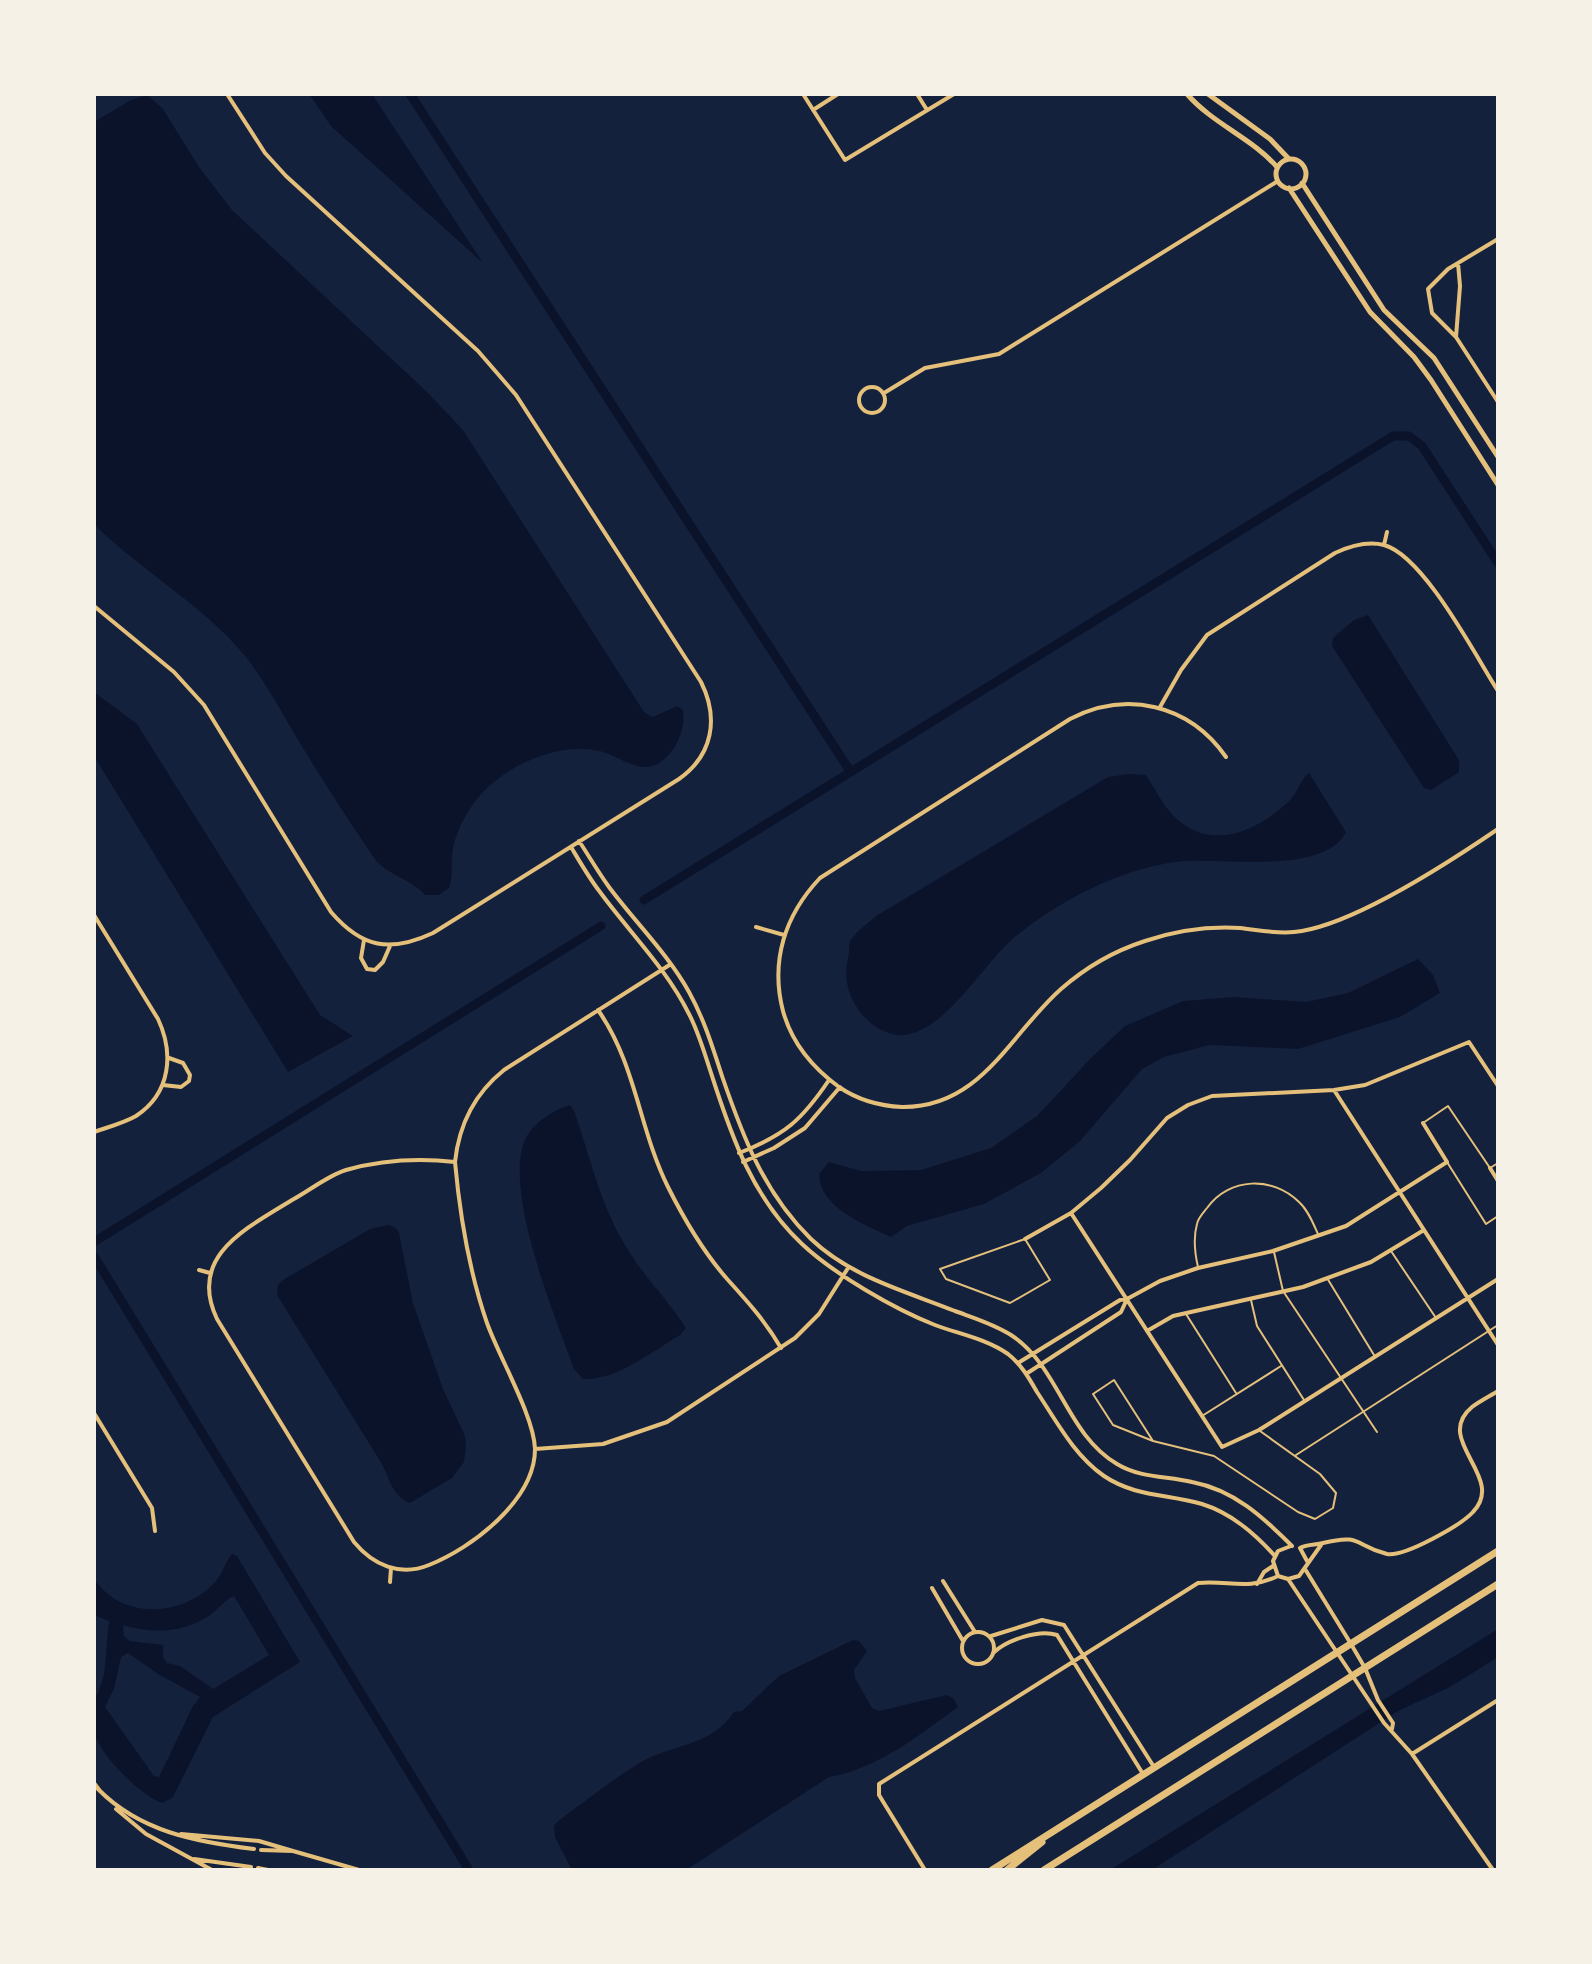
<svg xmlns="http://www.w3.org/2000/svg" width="1592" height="1964" font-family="'Asap Condensed',sans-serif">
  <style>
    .water { fill: #0b132b; fill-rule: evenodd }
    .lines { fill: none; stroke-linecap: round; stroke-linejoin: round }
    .canal { stroke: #0b132b; stroke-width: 9 }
    .service { stroke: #e5c07b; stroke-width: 2 }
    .minor { stroke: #e5c07b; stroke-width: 4 }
    .tertiary { stroke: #e5c07b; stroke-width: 5 }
    .primary { stroke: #e5c07b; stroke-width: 7 }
  </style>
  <rect width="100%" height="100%" fill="#14213d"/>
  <!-- water -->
  <path class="water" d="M309 94H372L483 263 331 126Z
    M147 95 163 109 199 167 232 210 425 390 463 430 644 712 653 717 677 706 683 710C687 731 671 765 647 767 632 768 615 755 600 751 560 742 511 763 483 792 468 808 453 835 452 857 451 868 453 877 449 888L439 895H425C412 880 391 876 377 862 348 820 320 777 294 733 279 707 264 680 245 656 202 604 141 571 94 524V122L131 100Z
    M1368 615 1459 760V772L1431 790 1424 788 1332 646 1333 638 1354 620Z
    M94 692 137 724 320 1015 353 1036 288 1072 94 756Z
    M1309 773 1346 832C1326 874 1224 859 1186 861 1169 862 1148 867 1132 872 1093 884 1048 910 1016 936 984 962 948 1029 905 1035 878 1038 851 1009 847 983 845 973 847 963 849 953 849 949 849 945 850 941 855 932 869 923 876 916L1108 777 1129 774 1146 775C1156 790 1164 808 1178 820 1214 851 1258 830 1288 802 1298 794 1298 782 1309 773Z
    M1418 959 1433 975 1440 993 1400 1017 1298 1049 1209 1045 1164 1057 1142 1069 1080 1141 1041 1173 984 1204 907 1226 891 1237C865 1225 819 1207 819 1174L829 1162 861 1171 921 1170 991 1148 1037 1116 1091 1058 1125 1026 1183 1001 1234 997 1306 1002 1348 993Z
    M570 1105 574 1111C589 1153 599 1199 621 1238 639 1272 667 1298 686 1328L680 1335C653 1351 616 1381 583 1379L574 1369C556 1318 501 1188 526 1138 534 1122 554 1110 570 1105Z
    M388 1225 396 1228 399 1233 413 1303 443 1389 465 1436 466 1446 464 1462 452 1478 410 1503C394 1498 389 1478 382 1464L277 1295 278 1285 283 1280 370 1229Z
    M232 1554 237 1556 300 1662 213 1717 173 1797 163 1803C142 1798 97 1752 94 1731 92 1719 94 1704 94 1692L96 1695 98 1693 104 1675 109 1621 94 1615V1579C123 1621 184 1617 216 1581 223 1573 225 1562 232 1554ZM234 1596 269 1655 213 1689 180 1666 167 1663 163 1657V1645L130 1641 124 1636 123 1625C152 1634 183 1633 209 1616 218 1610 224 1600 234 1596ZM128 1653 158 1674 200 1697 193 1706 159 1777 154 1776 105 1707 114 1689 121 1657Z
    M1498 1629V1657L1450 1687 1398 1711 1152 1870H1110Z
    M853 1640 859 1641 867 1651 854 1670 855 1678 872 1708 879 1711 947 1695 954 1699 958 1707C918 1736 877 1769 829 1777L686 1870H572L555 1837 554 1826 557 1822C584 1802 610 1781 638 1764 671 1743 710 1748 734 1712L742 1711 779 1676Z"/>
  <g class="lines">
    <!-- canal -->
    <path class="canal" d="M410 94 850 771
      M644 900 1393 436H1409L1422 446 1498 563
      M94 1242 601 926
      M94 1256 469 1870"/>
    <!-- service -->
    <path class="service" d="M1423 1123 1448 1106 1490 1168 1498 1163
      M1447 1162 1486 1224 1498 1216
      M1025 1239 1050 1280 1010 1303 946 1279 940 1269Z
      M1391 1251 1436 1318
      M1274 1252 1283 1291 1377 1432
      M1198 1267C1195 1254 1193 1238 1197 1224 1198 1218 1203 1213 1207 1208 1229 1177 1273 1176 1299 1202 1308 1210 1313 1223 1318 1234
      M1327 1278 1374 1355
      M1251 1300 1257 1326 1304 1400
      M1186 1314 1236 1393
      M1202 1416 1281 1366
      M1153 1441 1114 1380 1093 1394 1113 1425 1153 1441 1214 1456 1298 1512 1315 1519 1333 1508 1336 1493 1320 1474 1260 1431
      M1296 1455 1498 1325"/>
    <!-- minor -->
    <path class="minor" d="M803 94 845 160 954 94
      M917 94 927 110
      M813 110 838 94
      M1498 239 1448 269 1428 289 1432 313 1456 337 1498 402
      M1456 337 1460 286 1458 263
      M859 400a13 13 0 1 1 26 0a13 13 0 1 1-26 0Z
      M884 393 925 368 999 354 1278 181
      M1384 545 1387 532
      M94 606 174 672 204 705 331 912C362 948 390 953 433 933L679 779C713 755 719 718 701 682L516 395 478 351 286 176 265 153 227 94
      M1160 707 1181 670 1207 635 1335 553C1350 546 1368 541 1384 545 1424 556 1475 655 1498 691
      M1226 757C1189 704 1126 690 1070 719L820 878C785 915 770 961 783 1011 792 1044 813 1068 839 1087 858 1100 879 1106 902 1107 981 1108 1010 1034 1061 989 1085 968 1114 951 1145 941 1175 931 1208 926 1240 928 1258 930 1276 934 1294 932 1350 927 1451 861 1498 829
      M579 841C589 856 598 872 609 887 635 922 668 954 689 992 704 1019 713 1048 722 1076 743 1137 764 1193 811 1239 851 1277 905 1291 955 1311 974 1318 994 1324 1011 1335 1059 1366 1066 1434 1117 1464 1140 1478 1166 1476 1192 1482 1234 1490 1263 1517 1292 1546
      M571 847C580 862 589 878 600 892 630 933 666 968 689 1014 699 1033 705 1055 712 1076 732 1138 753 1198 802 1244 834 1274 894 1309 935 1325 959 1334 987 1339 1008 1354 1021 1364 1029 1378 1037 1392 1057 1422 1074 1455 1104 1476 1135 1497 1168 1494 1202 1504 1231 1513 1254 1533 1275 1556
      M94 915 158 1019C174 1053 171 1093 136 1116 124 1123 108 1127 94 1132
      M756 927 784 935
      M364 940 361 958 367 969 375 970 383 962 390 946
      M598 1010C636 1064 639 1129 668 1187 684 1219 704 1253 728 1280 748 1302 766 1322 781 1348
      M163 1085 181 1087 189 1081 190 1075 183 1063 169 1058
      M1334 1090 1498 1345
      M739 1153C785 1135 802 1120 829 1080
      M455 1162C418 1158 382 1160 346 1170 327 1176 309 1191 292 1200 247 1228 187 1256 217 1319L354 1542C373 1565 400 1577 429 1565 472 1548 535 1500 535 1449 534 1416 499 1357 487 1323 469 1271 460 1217 455 1162 459 1124 474 1094 504 1070L671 964
      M743 1162 774 1148 805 1128 840 1087
      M1490 1168 1498 1181
      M1071 1213 1222 1447 1259 1430 1498 1279
      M1025 1239 1071 1213 1101 1188 1130 1160 1167 1118 1188 1105 1212 1096 1334 1090 1365 1085 1469 1042 1498 1086
      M199 1270 210 1273
      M1147 1331 1173 1316 1303 1287 1371 1262 1424 1230
      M1018 1363 1120 1300 1127 1299 1160 1281 1198 1268 1273 1251 1346 1226 1447 1162 1423 1123
      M1026 1374 1121 1312 1127 1299
      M94 1413 152 1508 155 1531
      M535 1449 603 1444 667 1422 795 1338 819 1314 848 1268
      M1291 1546 1278 1551 1273 1561 1278 1576 1288 1579 1299 1576 1321 1545
      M1300 1548C1307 1544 1315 1545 1323 1543 1363 1533 1354 1546 1387 1554 1405 1557 1461 1525 1473 1512 1507 1477 1432 1440 1472 1407 1480 1401 1490 1396 1498 1391
      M1300 1548 1307 1561
      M1305 1569 1351 1644 1365 1668 1378 1700 1393 1723 1392 1729
      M1288 1579 1384 1723 1412 1754 1493 1870
      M943 1581 975 1632
      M390 1582 391 1568
      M1257 1584 1264 1572 1273 1566
      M932 1588 963 1641
      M962 1648a16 16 0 1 1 32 0a16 16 0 1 1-32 0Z
      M991 1636 1042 1620 1064 1625 1154 1767
      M993 1653C1007 1640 1039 1629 1057 1635L1143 1774
      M1412 1754 1498 1700
      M94 1783 100 1791
      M98 1789C140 1832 197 1842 254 1849
      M116 1809 146 1834 212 1870
      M181 1834 259 1841 293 1851
      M261 1850 293 1851 359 1870
      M194 1859 251 1867
      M258 1868 268 1870
      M925 1870 879 1795V1784L1198 1583C1229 1580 1247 1591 1278 1576"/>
    <!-- tertiary -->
    <path class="tertiary" d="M1187 94C1213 124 1252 138 1277 167
      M1208 94 1270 139 1289 159
      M1276 174a15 15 0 1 1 30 0a15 15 0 1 1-30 0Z
      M1302 183 1384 310 1434 358 1498 457
      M1289 188 1370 312 1414 357 1431 380 1498 485"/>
    <!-- primary -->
    <path class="primary" d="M992 1870 1498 1551
      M1007 1870 1042 1842
      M1044 1870 1498 1584"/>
  </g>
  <!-- border -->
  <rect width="1592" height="1964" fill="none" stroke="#f6f1e7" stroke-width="192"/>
</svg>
